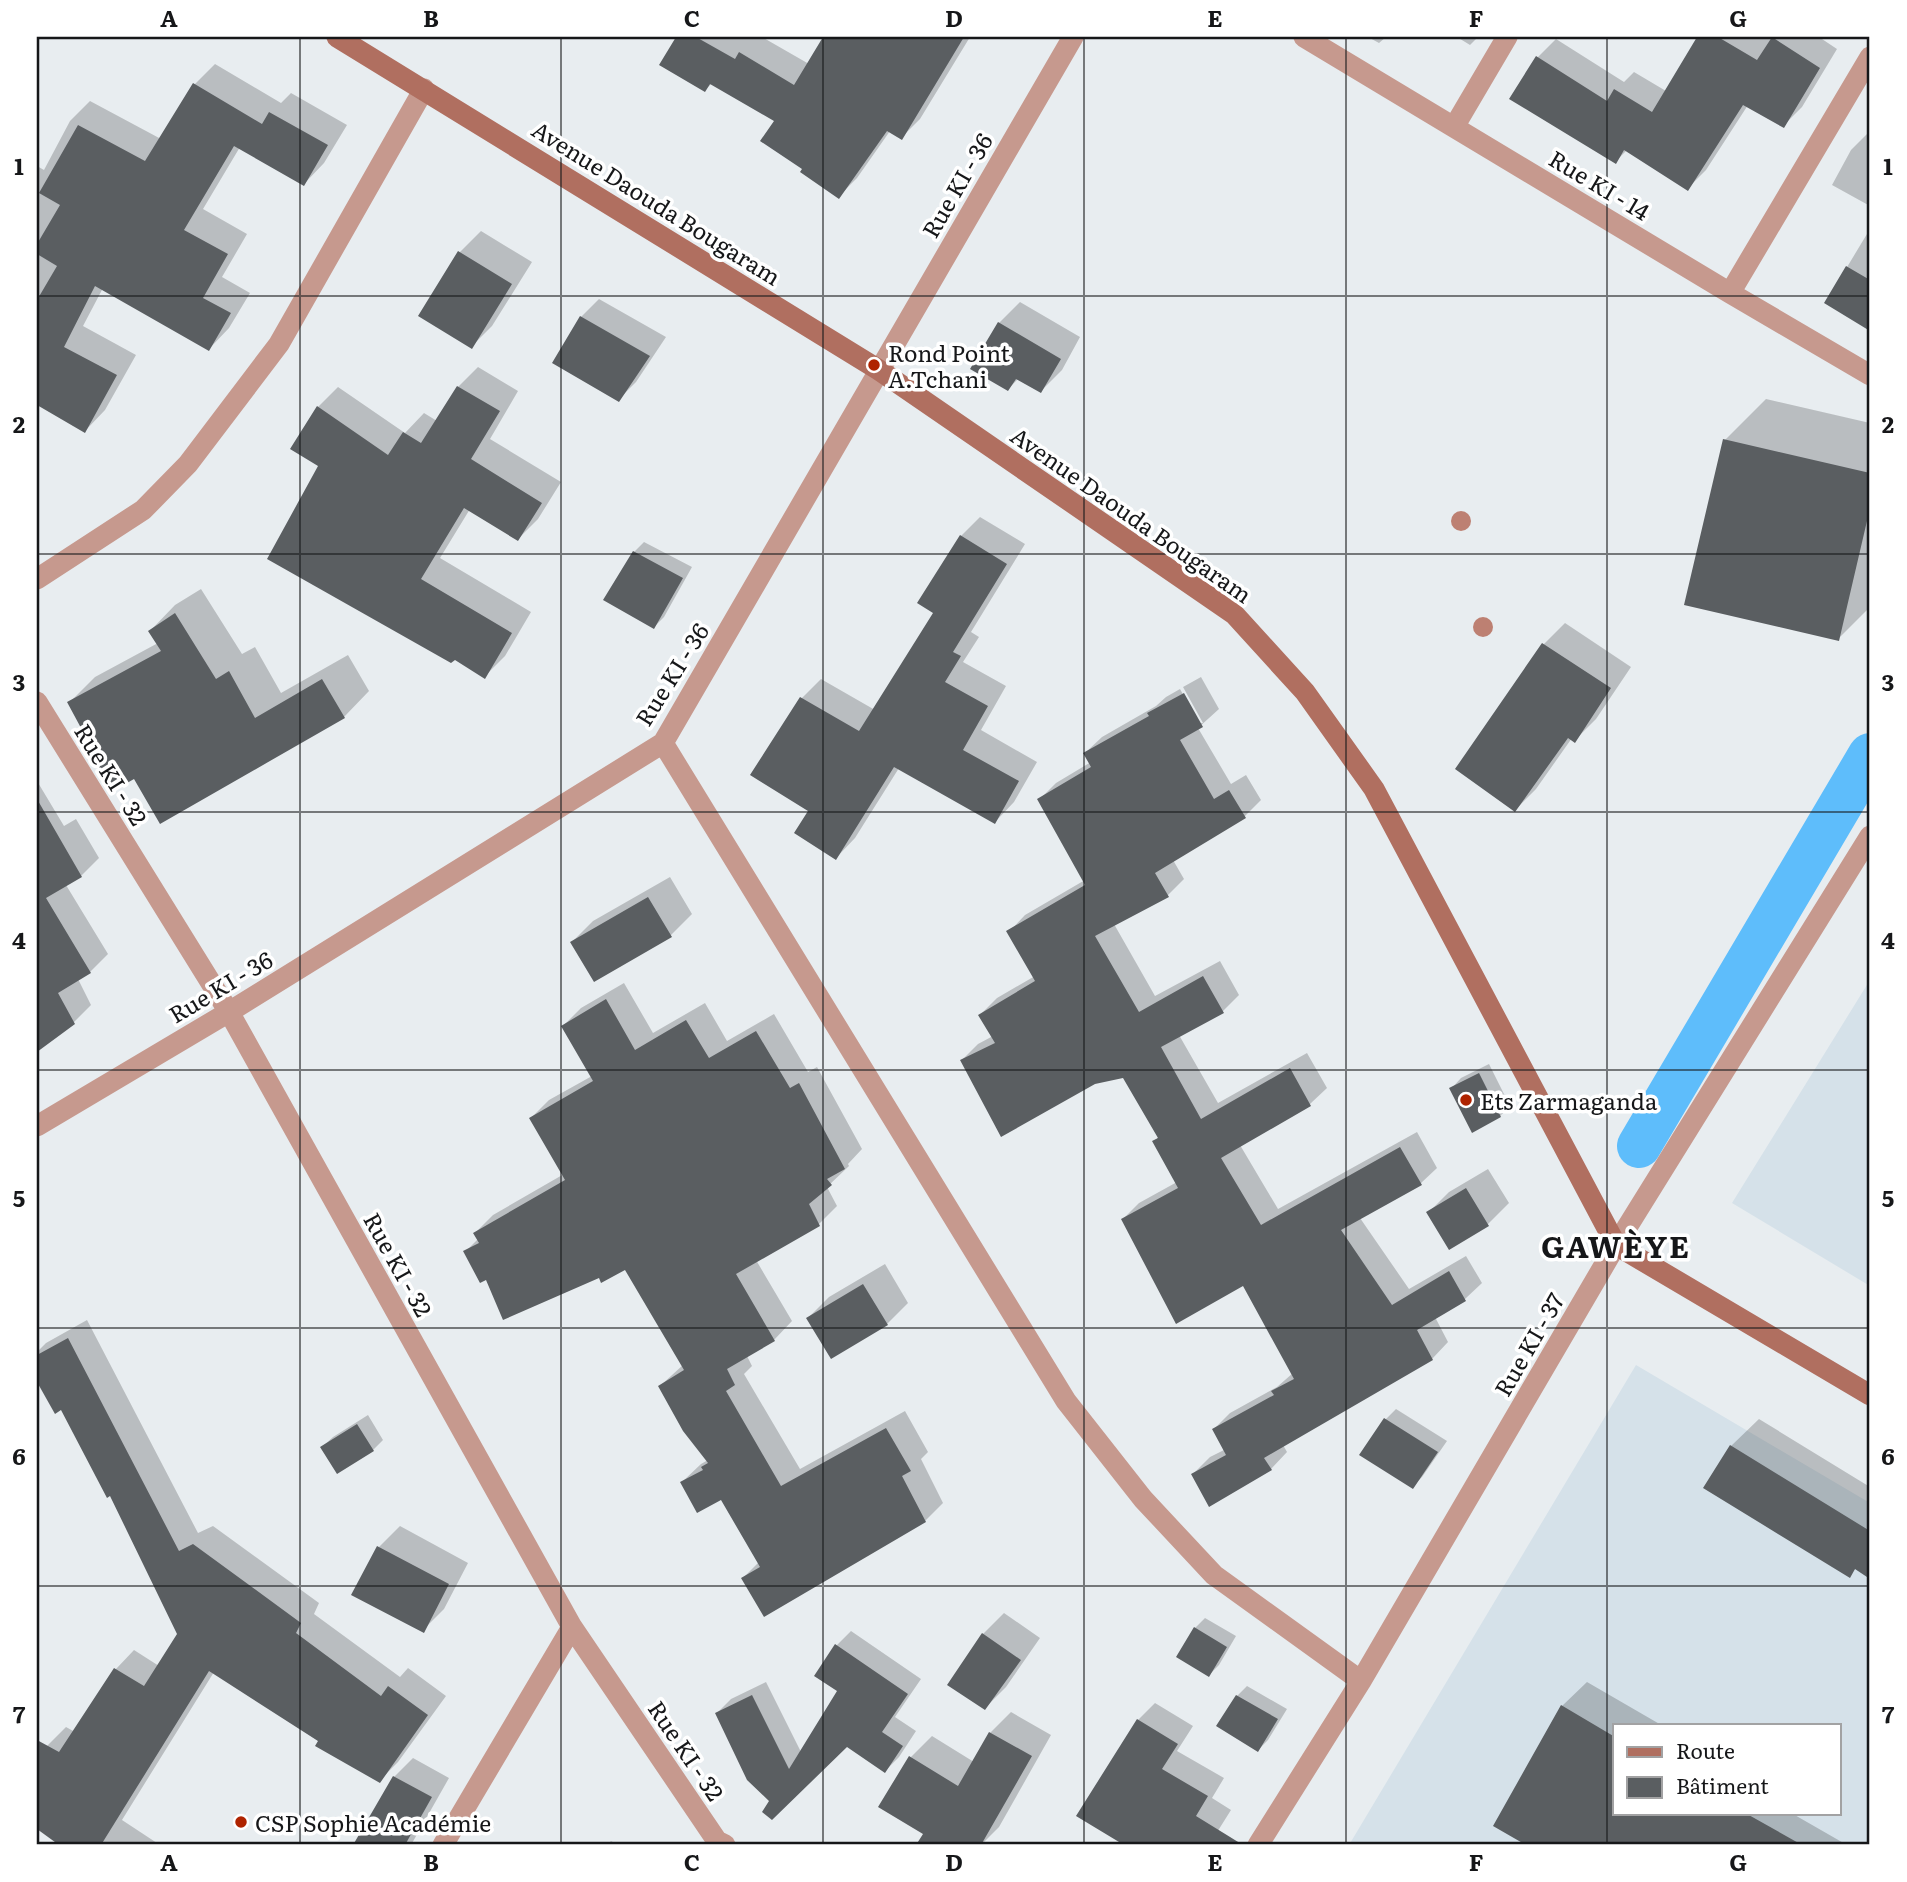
<svg xmlns="http://www.w3.org/2000/svg" width="1907" height="1882" font-family="Literata,serif">
  <style>
    .built { fill: #d5e1e9; fill-rule: evenodd }
    .shadow { fill: #0003 }
    .lines { fill: none; stroke-linecap: round; stroke-linejoin: round }
    .canal { stroke: #5ebdfb; stroke-width: 44 }
    .building { fill: #5a5e61 }
    .street { stroke: #c6998e; stroke-width: 21 }
    .secondary { stroke: #b06f60; stroke-width: 21 }
    .tree { fill: #bd8072 }
    .grid { fill: none; stroke: #161719; stroke-width: 2; stroke-opacity: 0.55 }
    .poi-dot { fill: #af2300; stroke: #fff; stroke-width: 2.5 }
    .labels { text-anchor: middle; dominant-baseline: central; stroke-width: 7; stroke-linejoin: round; paint-order: stroke }
    .street-label { font-size: 23px; fill: #161719; stroke: #fff }
    .poi-label { font-size: 23px; fill: #161719; stroke: #fff; text-anchor: start }
    .district-label { font-size: 30px; font-weight: bold; letter-spacing: 2px; fill: #161719; stroke: #fff }
    .neatline { fill: none; stroke: #161719; stroke-width: 2.5 }
    .grid-label { font-size: 23px; text-anchor: middle; font-weight: bold; fill: #161719 }
  </style>
  <rect width="100%" height="100%" fill="#e8edf0"/>
  <!-- built -->
  <path class="built" d="M1870 980V1286L1732 1203Z
    M1636 1365 1870 1503V1845H1349ZM1615 1726H1839V1814H1615Z"/>
  <!-- shadow -->
  <path class="shadow" d="M678 37H762L809 64 825 37H970L920 119 901 138 890 131 857 178 838 197 804 169 776 121 712 83 705 90 662 64Z
    M1368 37H1386L1379 43Z
    M1457 37H1478L1470 45Z
    M1699 37H1768L1772 39 1774 37H1819L1837 49 1802 107 1783 126 1748 105 1706 170 1688 188 1627 150 1616 161 1512 99 1538 57 1556 39 1624 82 1634 72 1666 91Z
    M215 64 281 103 291 93 347 125 324 163 304 184 240 147 203 209 247 234 222 277 250 293 229 328 209 349 103 288 83 326 136 355 105 410 85 431 37 403V166L44 170 70 121 90 101 161 139 195 84Z
    M1867 134 1870 135V206L1832 185 1851 150Z
    M1870 229V328L1826 302Z
    M481 231 532 262 492 326 471 347 460 252Z
    M599 299 666 337 636 382 618 400 554 363 581 317Z
    M1020 302 1080 337 1062 370 1041 391 1019 378 1008 389 999 323Z
    M478 367 518 391 490 439 561 482 538 519 518 539 470 509 440 558 531 612 505 656 485 676 321 466 318 407 338 387 405 433 424 413 437 421 458 387Z
    M1766 399 1870 423V607L1838 639 1725 440Z
    M980 517 1025 544 971 632 979 637 963 662 1006 686 981 730 1037 762 1014 802 995 822 899 768 855 838 836 858 810 810 802 698 821 679 875 710 936 613 961 536Z
    M644 542 692 567 664 617 654 627 634 552Z
    M201 589 242 654 255 647 281 693 348 655 369 691 344 717 135 776 90 740 69 703 95 677 158 643 150 631 175 605Z
    M1565 623 1631 667 1596 719 1575 740 1572 738 1536 789 1515 810 1544 644Z
    M1201 677 1219 709 1198 728 1231 784 1246 775 1261 800 1244 817 1173 860 1184 879 1168 895 1114 924 1155 996 1220 961 1239 995 1223 1011 1179 1035 1218 1103 1307 1053 1327 1088 1310 1104 1240 1145 1278 1209 1417 1132 1437 1168 1420 1184 1360 1218 1409 1289 1466 1256 1482 1283 1465 1299 1435 1317 1448 1342 1432 1359 1283 1445 1287 1452 1271 1469 1193 1474 1210 1457 1224 1450 1214 1429 1230 1413 1277 1387 1293 1373 1244 1284 1123 1219 1139 1203 1177 1182 1155 1141 1159 1136 1124 1076 962 1060 978 1044 993 1036 980 1015 997 998 1035 976 1009 932 1025 915 1085 880 1039 800 1056 783 1091 762 1085 753 1102 737 1156 706 1166 697 1180 689 1199 723H1203L1183 687Z
    M37 781 64 826 76 819 99 858 81 876 66 885 108 954 90 972 78 979 91 1005 74 1022 40 1047 37 1041Z
    M670 877 692 914 671 935 595 980 572 942 593 921Z
    M624 983 653 1033 705 1003 727 1041 774 1014 808 1072 817 1067 862 1149 848 1164 849 1166 827 1187 837 1206 819 1224 756 1260 792 1321 774 1340 747 1356 752 1366 744 1374 800 1469 905 1411 928 1452 921 1459 943 1503 925 1521 743 1578 759 1562 722 1498 682 1482 701 1464 708 1460 660 1386 683 1365 626 1267 599 1276 487 1277 465 1252 478 1239 475 1233 493 1215 564 1174 531 1118 549 1100 592 1076 563 1026 581 1008Z
    M1489 1064 1510 1106 1500 1116 1451 1089 1461 1078Z
    M1488 1169 1509 1203 1488 1224 1428 1213 1449 1192Z
    M885 1264 908 1303 887 1324 808 1318 829 1297Z
    M87 1320 198 1533 213 1526 319 1603 314 1614 400 1677 408 1668 446 1696 398 1762 379 1781 214 1672 122 1820 160 1845H62L37 1827V1760L39 1762 47 1746 66 1727 75 1732 116 1669 134 1650 159 1666 179 1634 110 1494 62 1408 55 1411 37 1378V1352L46 1343Z
    M1396 1409 1447 1441 1422 1477 1412 1487 1361 1454 1386 1419Z
    M368 1415 383 1440 373 1450 322 1447 333 1437Z
    M1759 1419 1870 1487V1577L1856 1568 1849 1575 1731 1446Z
    M400 1526 468 1563 444 1609 423 1630 379 1547Z
    M1004 1613 1040 1638 1006 1687 985 1708 983 1634Z
    M1205 1618 1236 1636 1219 1665 1209 1675 1195 1628Z
    M851 1631 921 1679 895 1717 916 1731 899 1757 885 1771 846 1745 771 1801 717 1713 731 1699 766 1682 801 1752 839 1691 837 1645Z
    M1587 1682 1663 1726H1615V1814H1793L1847 1845H1530L1495 1826 1562 1706Z
    M1247 1686 1287 1709 1268 1740 1258 1750 1218 1726 1237 1696Z
    M1155 1703 1193 1726 1177 1751 1224 1778 1212 1798 1231 1810 1209 1845H1127L1078 1815 1138 1720Z
    M1011 1712 1051 1735 999 1827 981 1845H972L948 1832 911 1757 932 1736 974 1762 990 1733Z
    M413 1758 449 1778 411 1845H355L394 1777Z
    M611 1841 618 1845H607Z"/>
  <g class="lines">
    <!-- canal -->
    <path class="canal" d="M1639 1146 1870 755"/>
  </g>
  <!-- building -->
  <path class="building" d="M676 37H696L735 59 739 52 794 85 823 37H964L902 140 887 131 839 199 800 172 802 169 760 141 774 121 710 84 705 92 659 65Z
    M1697 37H1718L1757 60 1772 37 1820 68 1784 128 1743 105 1688 191 1624 150 1616 164 1509 99 1536 56 1607 101 1614 89 1652 112Z
    M193 83 262 124 269 112 328 145 304 186 234 146 184 230 228 254 203 298 231 313 209 351 95 286 64 347 117 375 85 433 37 405V300L57 266 37 254V244L60 205 39 193 78 125 145 161Z
    M458 251 512 284 472 349 418 316Z
    M1846 266 1870 280V331L1824 303Z
    M580 316 650 356 619 402 552 363Z
    M998 322 1061 359 1041 393 1016 379 1008 391 970 369Z
    M457 386 500 411 471 459 542 503 518 541 464 508 421 579 512 633 485 679 455 660 451 663 267 559 318 466 290 449 317 406 388 455 403 432 421 443Z
    M1723 439 1870 473V508L1839 641 1684 605Z
    M960 535 1007 564 953 652 961 656 945 682 988 706 963 750 1019 781 995 824 894 767 836 860 794 833 808 811 750 775 800 697 859 731 933 613 917 603Z
    M633 551 683 578 654 629 603 600Z
    M175 613 216 679 229 671 255 718 322 679 345 718 160 824 134 779 113 791 84 743 88 741 67 702 161 651 148 631Z
    M1542 643 1611 688 1575 743 1568 738 1515 812 1455 769Z
    M1184 693 1203 727 1180 740 1214 799 1229 790 1246 818 1155 873 1169 897 1095 936 1139 1012 1203 976 1224 1013 1161 1047 1201 1119 1290 1068 1311 1106 1221 1158 1261 1225 1400 1147 1422 1185 1341 1230 1392 1305 1449 1271 1466 1301 1417 1330 1433 1360 1264 1458 1272 1470 1209 1507 1191 1474 1226 1455 1212 1429 1274 1395 1271 1391 1294 1379 1243 1286 1176 1324 1121 1219 1178 1188 1152 1141 1158 1138 1123 1078 1095 1084 1001 1137 960 1060 995 1043 978 1015 1035 981 1006 931 1085 885 1037 799 1091 767 1083 753 1149 716 1147 713Z
    M37 799 82 877 46 898 91 973 58 993 75 1024 37 1052Z
    M648 897 672 937 594 982 570 942Z
    M606 999 635 1050 686 1020 709 1058 756 1031 790 1088 799 1083 845 1169 827 1179 832 1185 809 1204 820 1226 736 1274 775 1341 727 1369 735 1385 726 1391 781 1486 886 1428 911 1471 902 1476 926 1522 764 1617 741 1578 760 1567 721 1500 697 1513 680 1482 703 1470 701 1467 708 1463 683 1431 658 1386 684 1370 625 1270 601 1283 599 1278 503 1320 486 1280 480 1283 463 1251 479 1243 473 1233 565 1180 529 1118 593 1081 561 1026Z
    M1479 1073 1501 1117 1472 1133 1449 1088Z
    M1466 1188 1489 1226 1449 1250 1426 1212Z
    M863 1284 888 1325 831 1359 806 1318Z
    M68 1338 179 1551 193 1544 301 1623 296 1633 381 1696 388 1686 428 1715 380 1783 315 1746 318 1741 209 1671 101 1845H59L37 1829V1740L59 1752 114 1668 144 1686 177 1634 110 1496 107 1498 61 1410 55 1414 37 1382V1355Z
    M1384 1418 1438 1452 1413 1489 1359 1455Z
    M357 1424 374 1451 337 1474 320 1447Z
    M1730 1445 1870 1531V1579L1855 1569 1850 1578 1703 1488Z
    M377 1546 449 1584 424 1633 351 1595Z
    M1194 1627 1227 1647 1209 1677 1176 1657Z
    M982 1633 1021 1660 985 1710 947 1685Z
    M835 1644 908 1694 882 1732 903 1746 885 1773 847 1747 772 1820 762 1812 769 1801 747 1780 715 1713 752 1695 789 1769 837 1691 814 1676Z
    M1236 1695 1278 1719 1258 1752 1216 1726Z
    M1561 1705 1615 1737V1814H1747L1802 1845H1526L1493 1826Z
    M1137 1719 1178 1744 1162 1769 1208 1796 1196 1816 1243 1845H1124L1076 1816Z
    M989 1732 1032 1756 981 1845H916L923 1834 878 1807 909 1756 958 1786Z
    M393 1776 432 1797 405 1845H353Z"/>
  <g class="lines">
    <!-- street -->
    <path class="street" d="M1304 37 1730 293 1870 375
      M1454 127 1507 37
      M1730 293 1870 57
      M37 579 143 510 188 464 279 344 424 89
      M37 702 229 1012 572 1627 717 1841 725 1845
      M663 743 1066 1401 1143 1499 1214 1575 1361 1681
      M37 1126 229 1012 663 743 1073 37
      M443 1845 572 1627
      M1258 1845 1361 1681 1616 1245 1870 836"/>
    <!-- secondary -->
    <path class="secondary" d="M337 37 879 370 1234 614 1305 692 1374 789 1616 1245 1870 1395"/>
  </g>
  <!-- trees -->
  <g class="tree">
    <circle cx="1461" cy="521" r="10"/>
    <circle cx="1483" cy="627" r="10"/>
  </g>
  <!-- grid -->
  <path class="grid" d="M300 37V1845M561 37V1845M823 37V1845M1084 37V1845M1346 37V1845M1607 37V1845M37 296H1870M37 554H1870M37 812H1870M37 1070H1870M37 1328H1870M37 1586H1870"/>
  <!-- markers -->
  <g class="poi-dot">
    <circle cx="874" cy="365" r="7"/>
    <circle cx="1466" cy="1100" r="7"/>
    <circle cx="241" cy="1822" r="7"/>
  </g>
  <g class="labels">
    <!-- street labels -->
    <g class="street-label">
      <text transform="translate(1600 184) rotate(31)">Rue KI - 14</text>
      <text transform="translate(956 185) rotate(-60)">Rue KI - 36</text>
      <text transform="translate(657 202) rotate(32)">Avenue Daouda Bougaram</text>
      <text transform="translate(1132 514) rotate(35)">Avenue Daouda Bougaram</text>
      <text transform="translate(671 674) rotate(-58)">Rue KI - 36</text>
      <text transform="translate(112 774) rotate(58)">Rue KI - 32</text>
      <text transform="translate(220 986) rotate(-31)">Rue KI - 36</text>
      <text transform="translate(399 1264) rotate(61)">Rue KI - 32</text>
      <text transform="translate(1528 1344) rotate(-60)">Rue KI - 37</text>
      <text transform="translate(687 1750) rotate(56)">Rue KI - 32</text>
    </g>
    <!-- poi labels -->
    <g class="poi-label">
      <text x="888" y="352">Rond Point<tspan x="888" dy="26">A.Tchani</tspan></text>
      <text x="1480" y="1100">Ets Zarmaganda</text>
      <text x="255" y="1822">CSP Sophie Académie</text>
    </g>
    <!-- district labels -->
    <g class="district-label">
      <text x="1616" y="1245">GAWÈYE</text>
    </g>
  </g>
  <!-- border -->
  <rect width="1907" height="1882" fill="none" stroke="#ffffff" stroke-width="77"/>
  <!-- legend -->
  <rect x="1613" y="1724" width="228" height="91" fill="#ffffff" stroke="#a2a2a3" stroke-width="2"/>
  <rect x="1627" y="1747" width="35" height="10" fill="#b06f60" stroke="#a2a2a3" stroke-width="2"/>
  <text x="1676" y="1759" font-size="21" fill="#161719">Route</text>
  <rect x="1627" y="1777" width="35" height="21" fill="#5a5e61" stroke="#a2a2a3" stroke-width="2"/>
  <text x="1676" y="1794" font-size="21" fill="#161719">Bâtiment</text>
  <rect x="38" y="38" width="1830" height="1805" class="neatline"/>
  <g class="grid-label">
    <text x="169" y="27">A</text>
    <text x="431" y="27">B</text>
    <text x="692" y="27">C</text>
    <text x="954" y="27">D</text>
    <text x="1215" y="27">E</text>
    <text x="1476" y="27">F</text>
    <text x="1738" y="27">G</text>
    <text x="19" y="175">1</text>
    <text x="1888" y="175">1</text>
    <text x="19" y="433">2</text>
    <text x="1888" y="433">2</text>
    <text x="19" y="691">3</text>
    <text x="1888" y="691">3</text>
    <text x="19" y="949">4</text>
    <text x="1888" y="949">4</text>
    <text x="19" y="1207">5</text>
    <text x="1888" y="1207">5</text>
    <text x="19" y="1465">6</text>
    <text x="1888" y="1465">6</text>
    <text x="19" y="1723">7</text>
    <text x="1888" y="1723">7</text>
    <text x="169" y="1871">A</text>
    <text x="431" y="1871">B</text>
    <text x="692" y="1871">C</text>
    <text x="954" y="1871">D</text>
    <text x="1215" y="1871">E</text>
    <text x="1476" y="1871">F</text>
    <text x="1738" y="1871">G</text>
  </g>
</svg>
